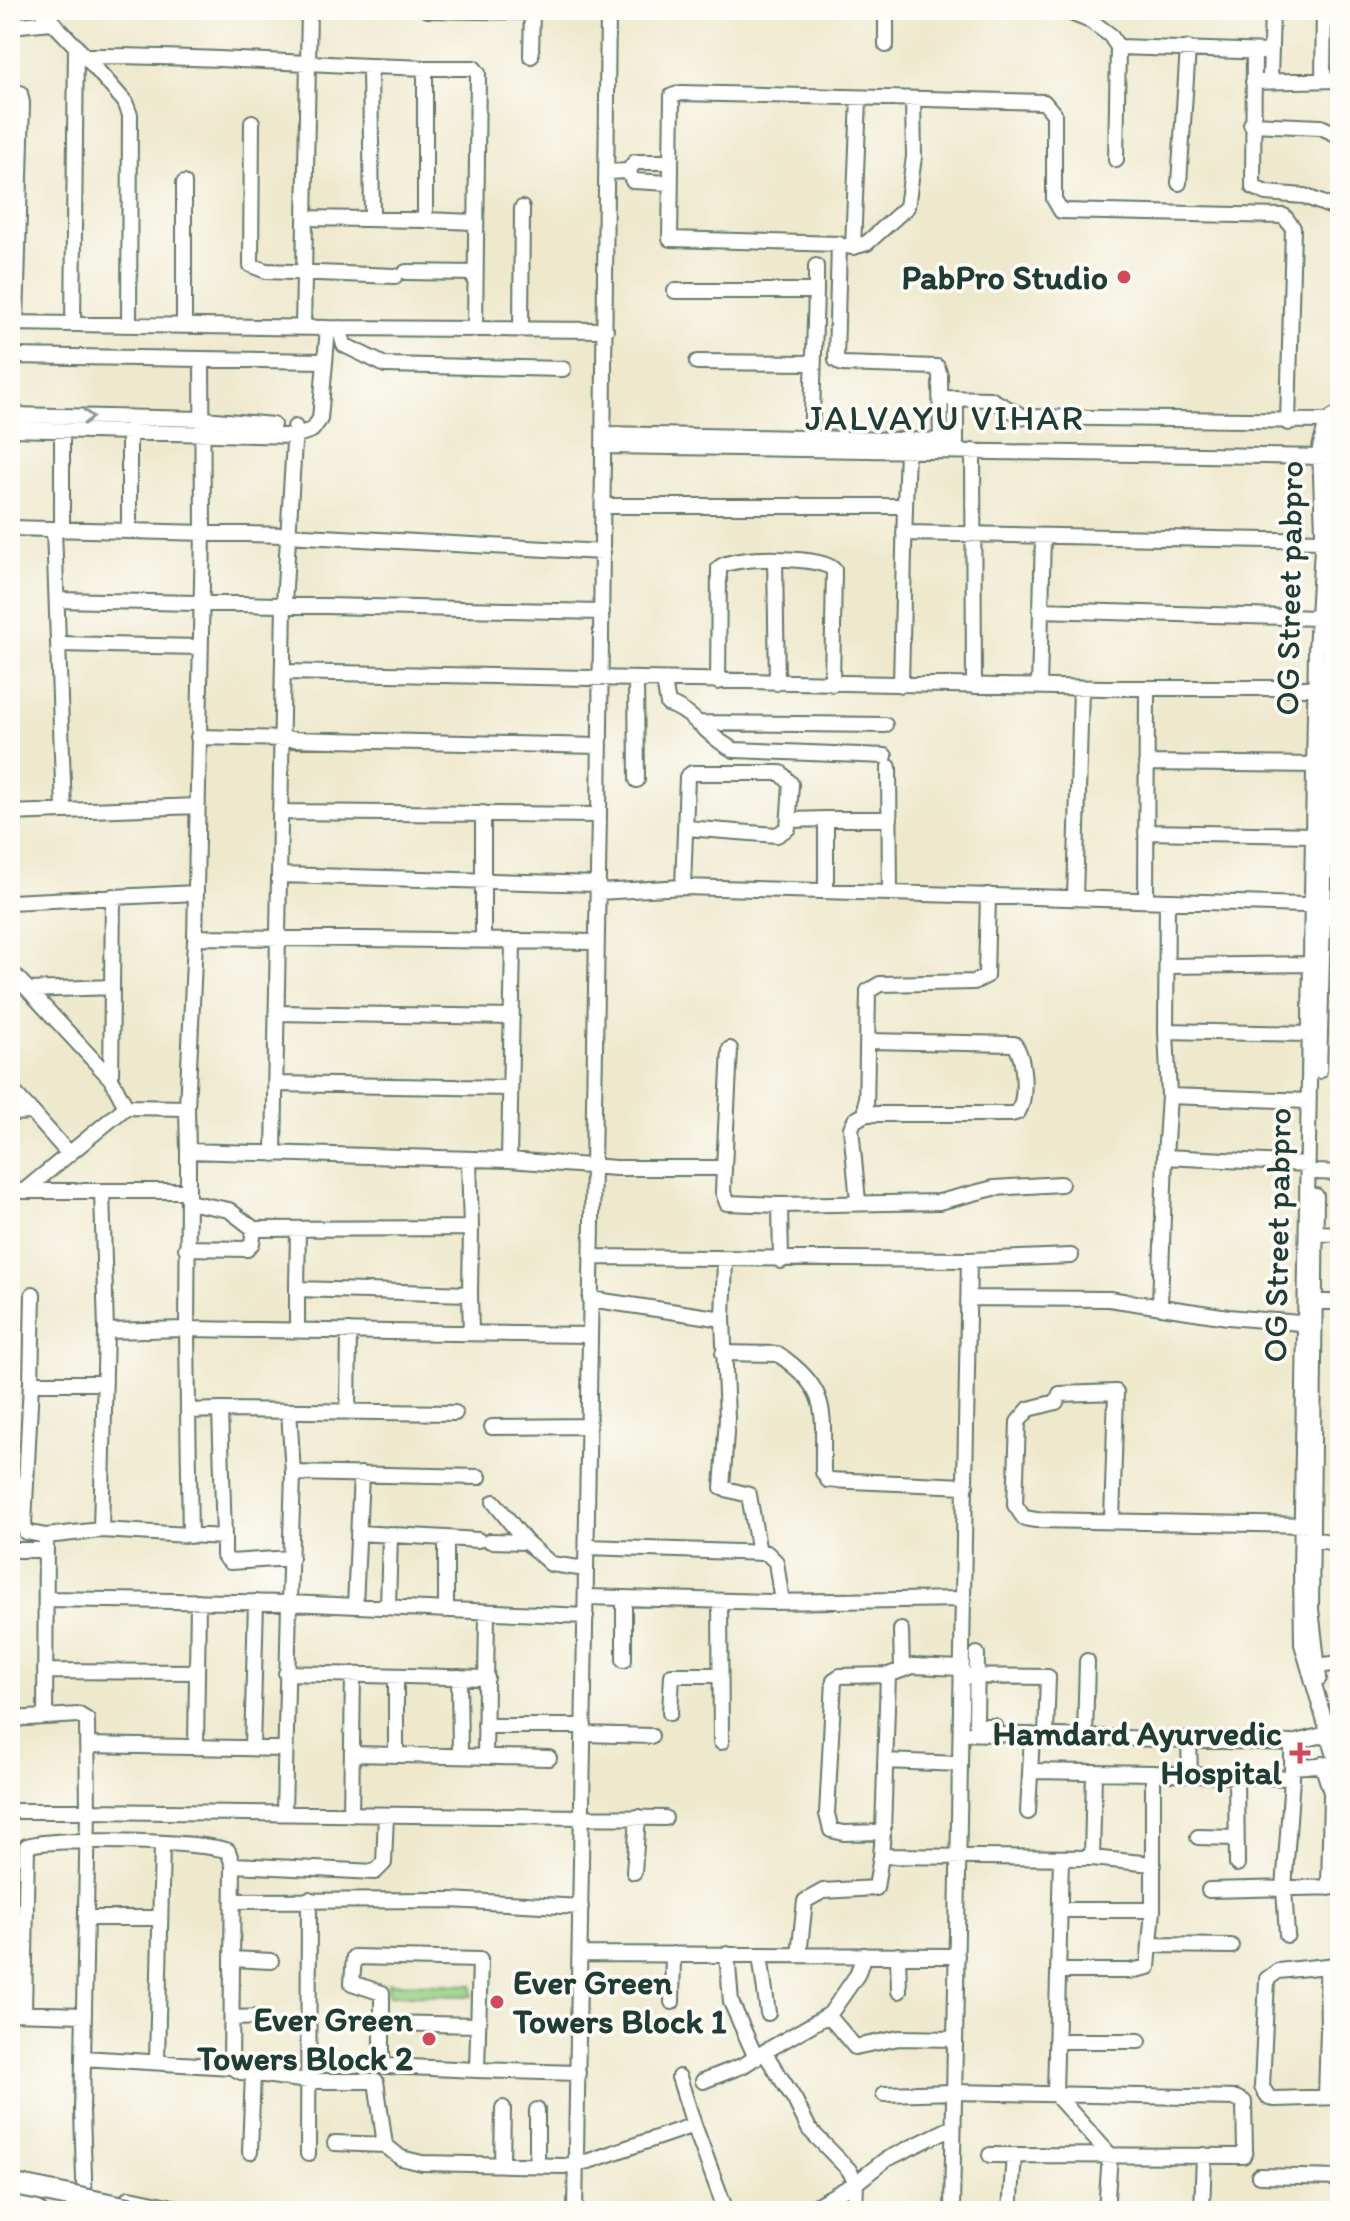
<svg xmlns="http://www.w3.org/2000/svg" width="1350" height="2221" font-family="Itim,sans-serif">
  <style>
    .green { fill: #98d183; stroke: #5c875c; stroke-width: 2 }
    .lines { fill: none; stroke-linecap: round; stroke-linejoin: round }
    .minor-casing { stroke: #67796a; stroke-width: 18 }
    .major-casing { stroke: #67796a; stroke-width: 22 }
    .highway-casing { stroke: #67796a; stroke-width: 24 }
    .minor { stroke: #fff; stroke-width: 14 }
    .major { stroke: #fff; stroke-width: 18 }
    .highway { stroke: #fff; stroke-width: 20 }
    .highway-bridge-casing { stroke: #67796a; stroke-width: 24; stroke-linecap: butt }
    .highway-bridge { stroke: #fff; stroke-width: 20 }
    .oneway { stroke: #8f9e9a }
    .poi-dot { fill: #d1495b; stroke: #fdfcf7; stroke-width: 3 }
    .labels { text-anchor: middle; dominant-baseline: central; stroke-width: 7; stroke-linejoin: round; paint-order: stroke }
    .poi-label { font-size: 34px; font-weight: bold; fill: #1f3d34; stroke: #fdfcf7; text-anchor: end }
    .street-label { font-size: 34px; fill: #1f3d34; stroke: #fdfcf7 }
    .neighbourhood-label { font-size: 36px; letter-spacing: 2px; fill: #1f3d34; stroke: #fdfcf7 }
  </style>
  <rect width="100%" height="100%" fill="#fdfcf7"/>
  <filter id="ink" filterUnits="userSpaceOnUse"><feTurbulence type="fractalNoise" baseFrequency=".0125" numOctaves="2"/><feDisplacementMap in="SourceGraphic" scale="16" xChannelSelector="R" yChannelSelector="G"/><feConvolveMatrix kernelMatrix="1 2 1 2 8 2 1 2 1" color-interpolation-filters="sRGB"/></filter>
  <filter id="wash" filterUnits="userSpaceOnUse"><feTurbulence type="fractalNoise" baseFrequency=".006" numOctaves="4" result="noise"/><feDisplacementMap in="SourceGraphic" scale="32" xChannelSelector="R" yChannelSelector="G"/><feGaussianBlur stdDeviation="1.8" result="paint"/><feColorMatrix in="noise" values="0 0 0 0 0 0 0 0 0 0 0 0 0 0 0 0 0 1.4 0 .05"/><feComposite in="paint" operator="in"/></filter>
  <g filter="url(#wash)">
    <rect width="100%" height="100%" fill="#eee9cd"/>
    <!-- green -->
    <path class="green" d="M388 1983 472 1985V1996L388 1995Z"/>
  </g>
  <g filter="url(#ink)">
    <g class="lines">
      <!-- minor casing -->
      <g class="minor-casing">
        <path id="minor" d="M41 10 85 56C198 55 311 65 425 68V220L306 218
          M427 10 532 12
          M886 10V45
          M1063 10 1091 21
          M1091 10V21L1110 35 1118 47
          M10 26 52 22
          M1254 53 1253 187 1266 193 1304 196 1340 210
          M85 56 125 102 130 115 129 325
          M531 56 532 10
          M370 67 372 218
          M425 68H474L478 73 475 328
          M1323 80 1324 10
          M1270 81 1272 10
          M1253 82 1340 80
          M10 89 20 93 22 103 16 323
          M252 122 251 265 266 271 395 276
          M1251 124 1321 127 1340 136
          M1116 160 1118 47 1270 52
          M628 171 633 181 670 183
          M607 172 628 171 635 162H671
          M1179 183 1188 48
          M425 220 474 222
          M847 246 853 247 859 98
          M853 247 867 243 907 207 914 157 913 99
          M406 272 475 273
          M675 291H816L811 446
          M816 291V266
          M10 323 328 328
          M73 324 76 46
          M184 326V183
          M303 328 309 10
          M339 328 344 345 385 365 563 369
          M521 329 522 208
          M10 356 324 361
          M697 362 813 363
          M941 398 990 399 1024 417 1327 421
          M956 398V451
          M1340 413 1327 421 1320 448 1323 531 1316 651 1301 1572 1302 1644 1340 1773
          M10 415 204 419 273 425
          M10 429 294 436 312 430 320 419 328 328 606 330
          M62 430V529
          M129 431V530
          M605 434 948 441
          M604 446 1328 457
          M941 450 940 375 937 367 842 364 836 360 839 244 670 239 672 96 681 93 1044 102 1054 114V199L1061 211 1284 216 1293 228 1288 423
          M973 451 974 686
          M603 506H905L907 451
          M10 528 286 535 603 552
          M54 529 64 811
          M904 533 1323 541
          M775 559 777 683
          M57 600 602 612
          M1040 610 1318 618
          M58 644 200 647
          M283 672 1104 688H1340
          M636 680 637 780
          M664 681 668 704C694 712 708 738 734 750L885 756
          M718 682 719 568C730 555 825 556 834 570L832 684
          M901 685 905 506
          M1039 687 1043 536
          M697 723 885 725
          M198 737 600 746
          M1146 763 1316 765
          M889 767 890 893
          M282 812 599 815
          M10 813 197 806
          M483 813V941
          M826 819H890
          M790 820 826 819V891
          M1146 832 1314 835
          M279 875 598 884
          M683 887 687 777 692 773H781L791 784 788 828 777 835 686 828
          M598 892 683 887 1340 906
          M1075 898 1081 688
          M1146 900 1147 689
          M1167 901 1166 1031 1310 1034
          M10 902 196 893
          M195 937 597 942
          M1167 966 1311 964
          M10 970 111 1079 126 1107
          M29 990 112 987
          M277 1013 512 1017
          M1166 1031 1169 1096 1308 1101
          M1319 1071 1334 506 1331 448 1326 432
          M111 1079 113 896
          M275 1084 510 1088
          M10 1088 32 1112
          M1169 1096 1165 1157 1307 1164
          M187 1108 195 940 203 532 202 359
          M10 1113 32 1112 69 1154
          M866 1114 868 991 880 984 974 982 986 976 988 895
          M274 1154 284 603 295 427
          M469 1159 471 1228
          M509 1160 513 941
          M724 1168 730 1049
          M1316 1172 1340 1173
          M10 1191H188V1151L509 1160 616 1168H724L723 1192 727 1203 780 1205 781 1261
          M24 1191 126 1107 187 1108 188 1151
          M102 1191 106 1331 187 1329 188 1191
          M1316 1196 1311 1609 1319 1678
          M858 1201 851 1128 855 1120 866 1114H1011L1018 1112C1027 1098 1025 1057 1014 1044L868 1041
          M188 1202 229 1210 254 1229
          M780 1205 939 1202 994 1188 1061 1184
          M1317 1233 1340 1234
          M186 1248 247 1249 252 1243 254 1229 471 1228 470 1294 297 1289V1330
          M591 1257 969 1260 952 2211
          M725 1260 723 1319 727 1419 722 1488 749 1495 759 1553
          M969 1260 1071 1256
          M297 1289 298 1229
          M33 1294 31 1383H105
          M470 1294 471 1333
          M970 1298 1109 1299 1228 1317 1312 1324
          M590 1299 723 1319
          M1316 1302H1340
          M1160 1305 1165 1157
          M106 1331 101 1530 46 1536 45 1717 79 1715 87 1720 88 1811 665 1818
          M723 1353 778 1354C832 1391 822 1413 823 1472L828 1480 966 1486
          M31 1383 24 1524 26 1532 46 1536
          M220 1410 455 1413
          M188 1411 190 1536
          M289 1411 293 1473
          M348 1412 349 1331
          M492 1427 588 1426
          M479 1477 293 1473 289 1603 586 1616
          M494 1502 526 1542 551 1564 586 1569
          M1112 1521 1116 1392 1060 1394 1056 1402 1029 1409 1018 1422 1015 1505 1024 1518 1036 1520 1309 1525
          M101 1530 224 1537 220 1410 188 1411 187 1329 589 1335
          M358 1533 446 1538V1610
          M224 1537V1556L230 1562 291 1558
          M446 1538 478 1540
          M1313 1539 1340 1544
          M490 1541 526 1542
          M587 1547 767 1553 776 1562 782 1602
          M10 1550H46
          M586 1597 769 1602 964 1599
          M46 1599 289 1603 284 1813
          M720 1601 721 1742
          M355 1606 361 1474
          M388 1607 390 1534
          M901 1630 902 1669
          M977 1654 976 1722 983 1726H994
          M624 1660V1598
          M1317 1666 1340 1663
          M962 1668 913 1666 888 1675 840 1676 834 1680 827 1814 831 1830 844 1833 883 1832 881 1856 1092 1858 1152 1864
          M45 1671 197 1672
          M286 1673 487 1678
          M396 1676V1755
          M962 1676 1048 1677 1046 1735
          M459 1677 460 1756
          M670 1713 672 1675H720
          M10 1719 45 1717
          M485 1726H584
          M961 1733 1292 1743 1327 1734
          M584 1734 651 1736
          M1085 1736 1087 1661
          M87 1745 284 1749
          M196 1747 198 1601
          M252 1748 256 1602
          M352 1754 549 1758
          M485 1757 487 1612
          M885 1761 960 1764
          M1322 1764 1334 1802
          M1292 1767 1331 1764
          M1030 1771 1153 1773V1910L1148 1967 1130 1971H1058
          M1153 1773 1190 1775 1189 1740
          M1190 1775 1292 1778V1743
          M1236 1777 1237 1864
          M10 1811H88L82 2110 85 2211
          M1028 1812 1032 1735
          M351 1815 353 1674
          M883 1832 888 1675
          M1198 1837 1236 1838
          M1061 1858 1055 2094 1110 2155 1106 2211
          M1092 1858 1094 1772
          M233 1865 375 1872 384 1863 386 1815
          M634 1872 638 1817
          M1329 1888 1331 1795
          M1209 1890 1340 1887
          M233 1901 450 1900 581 1907
          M1060 1910H1153
          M86 1918H160
          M1287 1935 1284 1889 1292 1778
          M1151 1945 1231 1946
          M580 1954 957 1956
          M727 1954 731 2002 756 2058
          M760 1955 768 2013
          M799 1955 805 1901 823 1891 876 1888 881 1856
          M898 1955 899 1991
          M233 1959 271 1961
          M1340 1964 1327 1966 1328 2029H1340
          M1327 1966 1278 1971 1267 1979 1262 2087 1269 2098 1275 2099 1340 2097
          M672 2002 673 1954
          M10 2013 84 2015
          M24 2013 27 1846C50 1837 205 1841 228 1851L233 1865 231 2067 83 2058
          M828 2015 855 2047 899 2038 955 2039
          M232 2018 263 2017
          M383 2023 478 2025
          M1056 2041H1139
          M764 2052 830 2014 857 1975 864 1955
          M157 2061 162 1844
          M231 2067 241 2072 308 2081H376L385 2145 401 2158 422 2163 564 2166 589 2161 694 2125 726 2211
          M477 2070 386 2066 382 2059V1993L352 1983 354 1957 480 1960 477 2070 578 2073
          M679 2077 694 2125
          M703 2081 744 2065 764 2052 795 2100 809 2129 849 2170 856 2183 855 2211
          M884 2094 954 2092 1236 2098 1244 2102 1245 2151 1243 2156 990 2155
          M1326 2097 1328 2029
          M335 2143 385 2145
          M250 2152 253 2073
          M308 2154 309 1899
          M502 2163 503 2108
          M537 2165V2110
          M1259 2176 1340 2178
          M575 2211 599 815 608 10
          M806 2211 856 2183 885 2160 953 2127
          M1010 2211 1014 2155
          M1202 2211 1204 2155"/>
      </g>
      <!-- major casing -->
      <g class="major-casing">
        <path id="major" d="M130 2200 182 2211"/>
      </g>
      <!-- highway casing -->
      <g class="highway-casing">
        <path id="highway" d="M10 2206 36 2211"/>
      </g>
      <!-- minor -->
      <use href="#minor" class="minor"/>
      <!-- major -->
      <use href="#major" class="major"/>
      <!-- highway -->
      <use href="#highway" class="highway"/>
      <!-- highway-bridge casing -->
      <g class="highway-bridge-casing">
        <path id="highway-bridge" d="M10 2184 144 2211"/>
      </g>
      <!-- highway-bridge -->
      <use href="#highway-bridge" class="highway-bridge"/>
    </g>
    <!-- one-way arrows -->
    <defs><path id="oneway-chevron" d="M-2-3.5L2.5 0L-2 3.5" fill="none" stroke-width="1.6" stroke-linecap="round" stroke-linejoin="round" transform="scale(2)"/></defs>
    <use class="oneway" href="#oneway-chevron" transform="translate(88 417) rotate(1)"/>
  </g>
  <!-- markers -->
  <g class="poi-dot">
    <circle cx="1124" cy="277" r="8"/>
    <path d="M1296 1741h8v8h8v8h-8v8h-8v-8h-8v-8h8z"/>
    <circle cx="497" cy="2002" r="8"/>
    <circle cx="429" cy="2039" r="8"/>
  </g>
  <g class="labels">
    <!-- poi labels -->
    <g class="poi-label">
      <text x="1108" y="277">PabPro Studio</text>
      <text x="1282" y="1733">Hamdard Ayurvedic<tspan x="1282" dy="39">Hospital</tspan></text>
      <text x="513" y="1982" text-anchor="start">Ever Green<tspan x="513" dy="39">Towers Block 1</tspan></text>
      <text x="413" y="2019">Ever Green<tspan x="413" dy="39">Towers Block 2</tspan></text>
    </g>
    <!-- street labels -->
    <g class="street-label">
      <text transform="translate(1289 588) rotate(-89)">OG Street pabpro</text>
      <text transform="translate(1277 1235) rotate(-89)">OG Street pabpro</text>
    </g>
    <!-- neighbourhood labels -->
    <g class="neighbourhood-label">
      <text x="945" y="417">JALVAYU VIHAR</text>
    </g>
  </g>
  <!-- margin -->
  <rect width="1350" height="2221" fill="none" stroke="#fdfcf7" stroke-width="40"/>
</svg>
